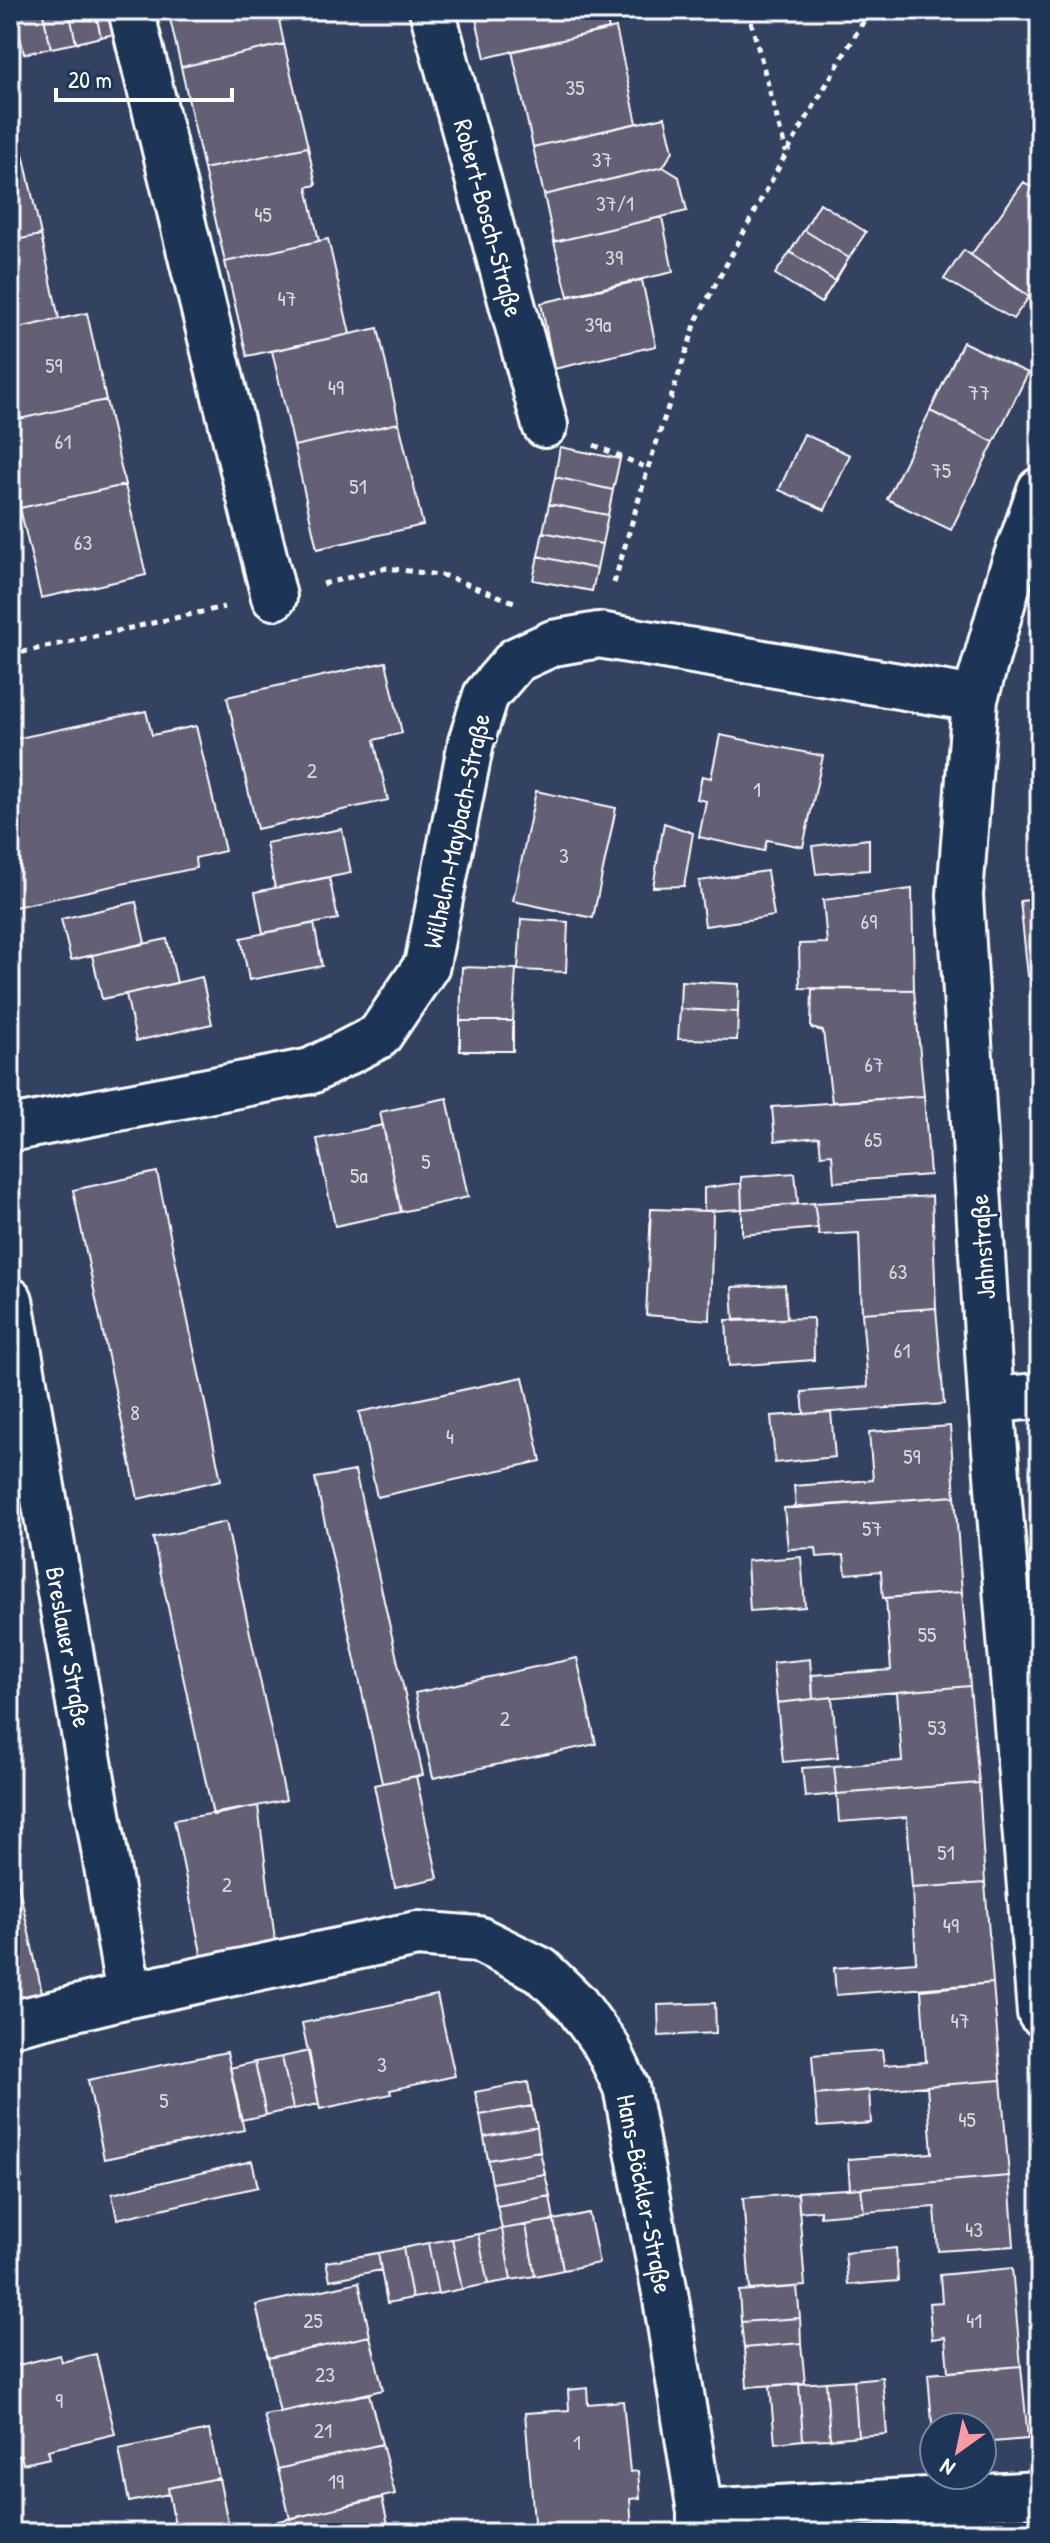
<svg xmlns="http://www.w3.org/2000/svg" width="1050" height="2543" font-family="'Patrick Hand',sans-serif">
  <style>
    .building { fill: #645f74; stroke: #fff; stroke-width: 2 }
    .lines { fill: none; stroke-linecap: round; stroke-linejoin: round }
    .minor-casing { stroke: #fff; stroke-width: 50 }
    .path { stroke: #fff; stroke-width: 5; stroke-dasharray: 6 6; stroke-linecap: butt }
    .minor { stroke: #1d3557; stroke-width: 44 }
    .labels { text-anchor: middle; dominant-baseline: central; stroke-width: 6; stroke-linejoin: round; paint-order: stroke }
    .number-label { font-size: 22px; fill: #d8d7dc }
    .street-label { font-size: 26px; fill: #fff; stroke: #1d3557 }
  </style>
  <rect width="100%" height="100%" fill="#324260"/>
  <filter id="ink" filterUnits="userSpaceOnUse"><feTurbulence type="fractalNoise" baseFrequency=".0125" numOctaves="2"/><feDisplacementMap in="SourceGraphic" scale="16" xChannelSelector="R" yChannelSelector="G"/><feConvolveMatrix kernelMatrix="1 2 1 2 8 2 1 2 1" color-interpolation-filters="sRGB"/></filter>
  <g filter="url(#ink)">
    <!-- building -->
    <path class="building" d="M14 10H42L51 48 24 54Z
      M42 10H69L76 43 51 48Z
      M69 10H95L101 37 76 43Z
      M95 10H123L128 31 101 37Z
      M168 10H277L284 44 181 67Z
      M474 10H604L609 29 485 58Z
      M616 28 637 123 533 147 512 51Z
      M284 44 308 147 204 169 181 67Z
      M10 96 24 158 10 161Z
      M665 117 673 151 663 167 544 195 533 147Z
      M308 147 316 185 307 187 319 241 225 262 204 169Z
      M24 158 41 235 10 241V161Z
      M663 167 679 177 687 211 554 242 544 195Z
      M1024 182 1040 194V304L971 255Z
      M820 203 866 232 849 258 804 230Z
      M662 217 673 272 568 296 554 242Z
      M804 230 849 258 835 281 790 252Z
      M41 235 59 319 10 330V241Z
      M328 239 350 334 247 356 225 262Z
      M964 250 1029 297 1013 319 944 279Z
      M790 252 835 281 821 303 775 274Z
      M642 280 656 346 554 369 541 303Z
      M87 313 106 400 10 421V330Z
      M378 328 399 423 294 446 272 351Z
      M963 342 1028 373 994 442 930 411Z
      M106 400 125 485 20 508 10 461V421Z
      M930 411 994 442 951 530 887 499Z
      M399 423 423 525 317 549 294 446Z
      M804 434 850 455 825 510 779 490Z
      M560 447 620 459 613 490 555 477Z
      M555 477 613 490 608 515 549 504Z
      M125 485 146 575 41 598 20 508Z
      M549 504 608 515 602 544 543 532Z
      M543 532 602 544 597 569 538 556Z
      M538 556 597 569 592 591 533 580Z
      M386 662 402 733 374 740 388 800 257 829 227 697Z
      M146 711 152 735 196 726 225 851 195 858 196 868 10 908V740Z
      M720 735 823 756 803 847 767 840 764 851 699 837 706 801 697 799 702 776 711 778Z
      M536 791 616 808 593 918 513 901Z
      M664 823 693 833 684 886 653 887Z
      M342 829 351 873 275 888 266 843Z
      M869 839V870L816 874 812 846Z
      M767 871 774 916 705 926 699 881Z
      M329 877 338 919 263 933 255 892Z
      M912 889 914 990 800 988 799 944 827 943 823 900Z
      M1040 899V975L1028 976 1020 901Z
      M136 902 145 943 71 960 61 919Z
      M521 919 568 922 566 972 518 970Z
      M314 923 322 966 249 980 241 938Z
      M167 939 177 983 102 999 92 955Z
      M462 967 516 969 513 1021H460Z
      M202 977 212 1024 136 1041 126 994Z
      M681 981 739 984 738 1012 680 1009Z
      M812 989 914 990 924 1096 832 1102 823 1031 811 1028Z
      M680 1009 738 1012 737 1040 678 1039Z
      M460 1021H513V1051H460Z
      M924 1096 930 1175 834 1182 832 1154 821 1155 819 1137 775 1141 772 1107Z
      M447 1098 468 1197 401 1212 380 1112Z
      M383 1125 401 1212 335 1226 317 1139Z
      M157 1172 221 1480 138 1499 73 1190Z
      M795 1173 798 1204 742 1209 741 1177Z
      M741 1183 742 1209 704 1211V1188Z
      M932 1196 936 1308 862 1313 859 1233 819 1235 814 1203Z
      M814 1203 818 1228 742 1235V1209Z
      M651 1209 713 1211 710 1320 646 1315Z
      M785 1285 787 1319 734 1321 732 1287Z
      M936 1308 944 1404 804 1414 802 1392 868 1387 862 1313Z
      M813 1318 814 1360 729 1366 726 1320Z
      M523 1377 541 1461 377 1497 359 1412Z
      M831 1412 835 1457 775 1463 771 1416Z
      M950 1426 955 1496 796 1508 794 1486 873 1480 869 1432Z
      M355 1471 423 1775 382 1783 315 1478Z
      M955 1496 962 1592 883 1598 881 1571 846 1574 844 1555 817 1557 816 1548 788 1549 784 1508Z
      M226 1522 286 1800 213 1815 153 1538Z
      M801 1557 805 1607 750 1611 747 1561Z
      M962 1592 970 1686 813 1699 812 1675 891 1670 886 1598Z
      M577 1658 596 1744 433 1778 415 1693Z
      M810 1659 813 1699 777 1703 773 1663Z
      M10 1664 21 1716 10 1718Z
      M970 1686 979 1783 837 1794 834 1766 902 1761 897 1692Z
      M832 1697 838 1757 783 1762 777 1703Z
      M834 1766 837 1794 805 1797 802 1768Z
      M416 1776 438 1878 395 1887 374 1785Z
      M979 1783 985 1883 912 1888 907 1817 839 1822 837 1794Z
      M258 1806 276 1948 203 1963 174 1820Z
      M10 1860H13L43 1997 10 2004Z
      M985 1883 993 1983 836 1995 834 1968 916 1962 912 1888Z
      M993 1983 1001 2080 815 2095 812 2055 882 2050 884 2065 926 2062 921 1990Z
      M437 1995 455 2076 390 2090 391 2094 320 2109 302 2023Z
      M715 2003 716 2033 659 2036 658 2005Z
      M309 2051 319 2104 293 2109 282 2057Z
      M227 2052 244 2130 104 2159 88 2080Z
      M282 2057 293 2109 266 2115 255 2062Z
      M255 2062 266 2115 241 2120 230 2068Z
      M1001 2080 1009 2176 850 2189 848 2159 932 2153 927 2086Z
      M528 2082 532 2106 480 2115 475 2092Z
      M869 2090 871 2123 818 2127 815 2095Z
      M532 2106 537 2127 484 2137 480 2115Z
      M10 2127 22 2178 10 2181Z
      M537 2127 540 2151 488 2160 484 2137Z
      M540 2151 545 2174 492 2183 488 2160Z
      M252 2161 258 2187 117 2219 112 2194Z
      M545 2174 550 2196 497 2206 492 2183Z
      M1009 2176 1014 2246 938 2251 935 2207 864 2212 861 2188Z
      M861 2188 864 2212 820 2216V2210L799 2212 798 2192Z
      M798 2194 805 2286 750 2290 743 2198Z
      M550 2196 554 2220 502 2229 497 2206Z
      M589 2213 599 2263 563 2270 554 2220Z
      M554 2220 563 2270 535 2276 526 2225Z
      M526 2225 535 2276 511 2280 502 2229Z
      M502 2229 511 2280 488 2284 478 2234Z
      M478 2234 488 2284 462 2289 452 2239Z
      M452 2239 462 2289 438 2294 428 2243Z
      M428 2243 438 2294 412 2298 403 2248Z
      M403 2248 412 2298 387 2303 378 2253Z
      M896 2248 898 2281 848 2285 845 2253Z
      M378 2253 381 2270 330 2280 326 2262Z
      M1012 2268 1021 2366 948 2372 945 2337 932 2339 929 2303 942 2302 940 2275Z
      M359 2282 370 2336 268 2358 256 2305Z
      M797 2287 800 2318 741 2322 739 2291Z
      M800 2318 801 2343 744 2348 741 2322Z
      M370 2336 383 2390 280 2413 268 2358Z
      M801 2343 805 2383 747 2387 744 2348Z
      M96 2354 115 2434 48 2450 50 2458 23 2464 21 2455 10 2458V2367L60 2355 62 2362Z
      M1021 2366 1028 2439 982 2443V2427H934V2447L928 2374Z
      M882 2377 887 2434 858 2436 854 2380Z
      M854 2380 858 2436 830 2439 826 2382Z
      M826 2382 830 2439 803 2440 799 2384Z
      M799 2384 803 2440 775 2443 770 2386Z
      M587 2388 588 2404 623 2401 630 2472 638 2471 640 2498 630 2499 632 2533H535L525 2413 569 2410 568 2390Z
      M369 2394 382 2444 278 2469 264 2415Z
      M209 2430 219 2478 168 2488 169 2494 129 2502 119 2449Z
      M382 2444 395 2494 290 2519 278 2469Z
      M219 2478 230 2533H187L185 2525 175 2526 168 2488Z
      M382 2498 390 2533H281L278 2521Z
      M185 2525 187 2533H141L175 2526Z"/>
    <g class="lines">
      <!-- minor casing -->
      <g class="minor-casing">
        <path id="minor" d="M131 10 274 597
          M432 10 545 425
          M1040 490 1011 573 975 699 960 895 991 1400 1040 2013
          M10 1129 311 1071 379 1036 427 965 471 742 486 695 516 660 553 643 599 635 975 699
          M10 1300 129 1995
          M991 1400 1040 1396
          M10 2024 129 1995 417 1934 478 1939 541 1970 576 2004 607 2047 626 2087 665 2293 700 2512V2533
          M700 2512 1040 2494"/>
      </g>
      <!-- path -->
      <path class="path" d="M748 10 786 152
        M594 445 647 468
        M614 583 648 468 697 319 787 152 870 10
        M323 584 387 568 446 576 514 602
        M10 655 224 607"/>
      <!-- minor -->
      <use href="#minor" class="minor"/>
    </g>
  </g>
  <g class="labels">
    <!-- number labels -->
    <g class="number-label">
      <text x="575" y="87">35</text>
      <text x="602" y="159">37</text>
      <text x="615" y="203">37/1</text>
      <text x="263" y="214">45</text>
      <text x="614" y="257">39</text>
      <text x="287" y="298">47</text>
      <text x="598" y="324">39a</text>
      <text x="54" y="365">59</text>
      <text x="336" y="387">49</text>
      <text x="979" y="392">77</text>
      <text x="63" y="441">61</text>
      <text x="941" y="470">75</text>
      <text x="358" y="486">51</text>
      <text x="83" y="542">63</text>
      <text x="312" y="770">2</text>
      <text x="757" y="789">1</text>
      <text x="564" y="855">3</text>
      <text x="869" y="921">69</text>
      <text x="874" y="1064">67</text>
      <text x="873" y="1139">65</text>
      <text x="426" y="1161">5</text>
      <text x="359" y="1175">5a</text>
      <text x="898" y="1271">63</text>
      <text x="902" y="1350">61</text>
      <text x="135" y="1412">8</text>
      <text x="450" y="1436">4</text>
      <text x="912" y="1456">59</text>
      <text x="872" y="1528">57</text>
      <text x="927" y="1634">55</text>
      <text x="505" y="1718">2</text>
      <text x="937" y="1727">53</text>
      <text x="946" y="1852">51</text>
      <text x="227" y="1884">2</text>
      <text x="951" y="1925">49</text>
      <text x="960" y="2020">47</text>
      <text x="382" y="2064">3</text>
      <text x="164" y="2100">5</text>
      <text x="967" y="2119">45</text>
      <text x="974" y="2229">43</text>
      <text x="313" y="2320">25</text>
      <text x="974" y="2320">41</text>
      <text x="325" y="2374">23</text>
      <text x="59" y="2400">9</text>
      <text x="323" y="2430">21</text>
      <text x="577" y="2442">1</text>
      <text x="336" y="2481">19</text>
    </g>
    <!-- street labels -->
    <g class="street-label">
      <text transform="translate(489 218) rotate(75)">Robert-Bosch-Straße</text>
      <text transform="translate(456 831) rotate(-78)">Wilhelm-Maybach-Straße</text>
      <text transform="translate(982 1247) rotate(-94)">Jahnstraße</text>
      <text transform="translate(69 1647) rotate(80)">Breslauer Straße</text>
      <text transform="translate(645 2194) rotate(79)">Hans-Böckler-Straße</text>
    </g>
  </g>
  <!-- margin -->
  <rect width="1050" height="2543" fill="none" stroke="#1d3557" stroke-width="40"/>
  <rect x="20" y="20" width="1010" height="2503" fill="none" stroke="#fff" stroke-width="3" filter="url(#ink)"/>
  <!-- north arrow -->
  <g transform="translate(958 2451) rotate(213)"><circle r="38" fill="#1d3557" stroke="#77869a" stroke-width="2"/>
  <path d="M0-6L14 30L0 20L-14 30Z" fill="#ff9aa2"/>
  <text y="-12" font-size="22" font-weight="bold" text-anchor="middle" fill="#ffffff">N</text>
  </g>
  <!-- scale -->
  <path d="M56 88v12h176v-12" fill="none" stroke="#ffffff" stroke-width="4"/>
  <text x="68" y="88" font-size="24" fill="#ffffff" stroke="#1d3557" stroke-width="6" paint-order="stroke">20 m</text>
</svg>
